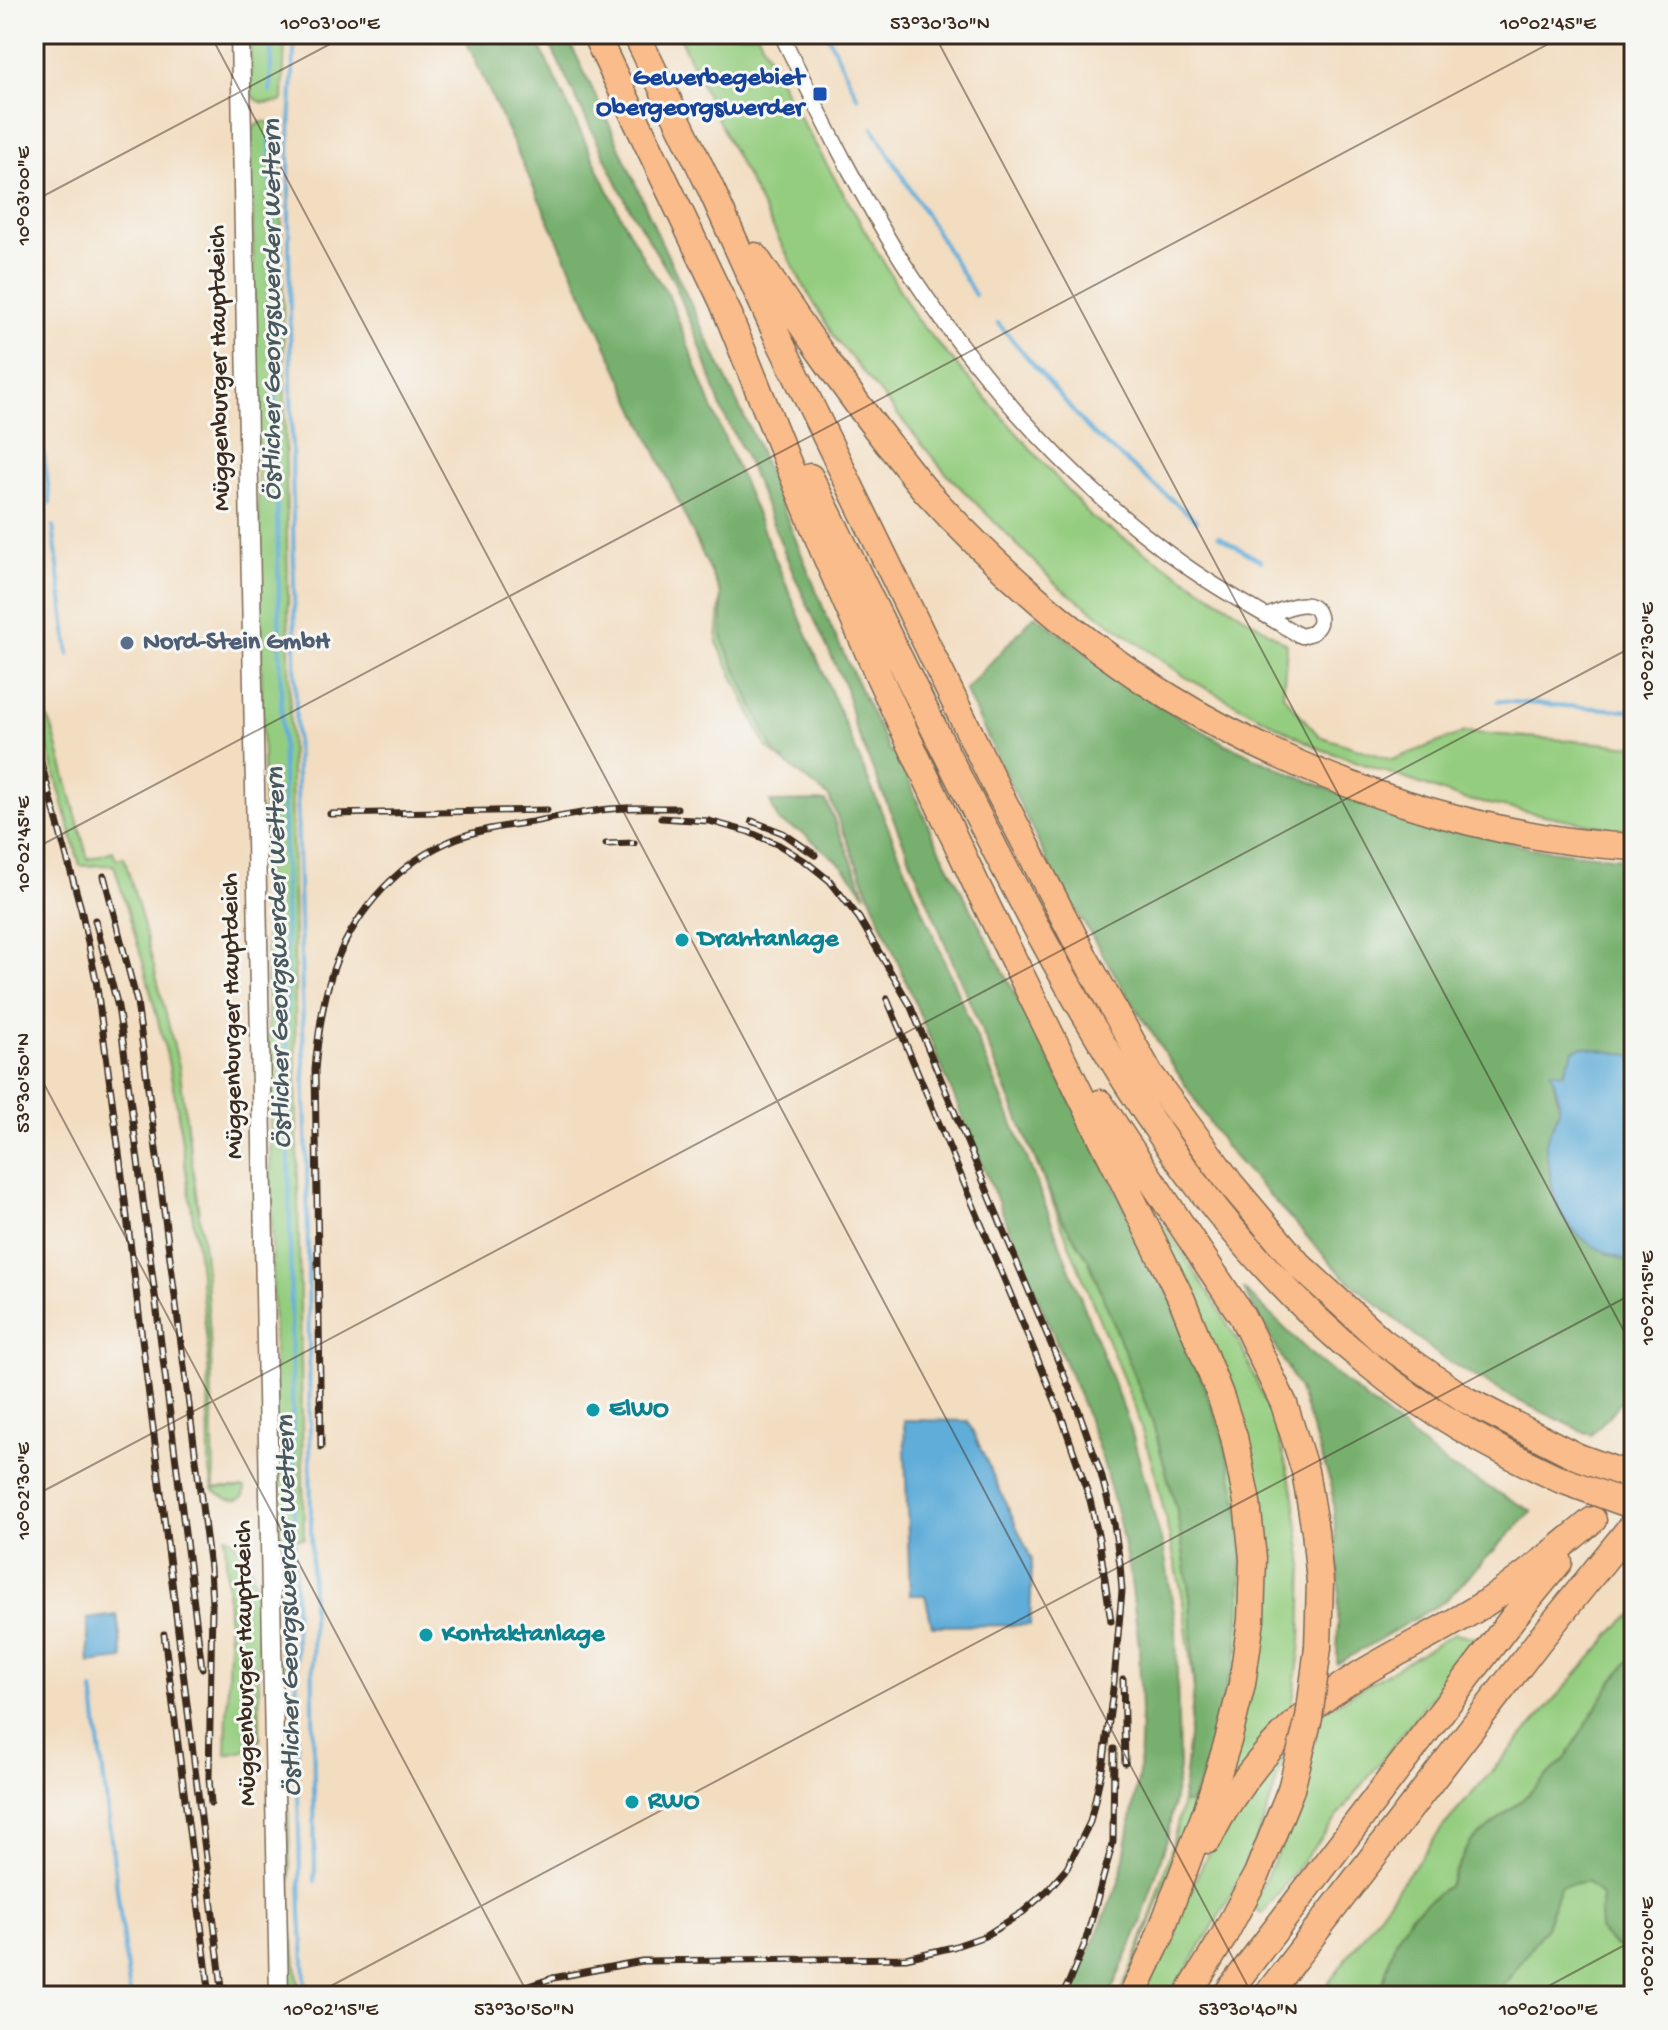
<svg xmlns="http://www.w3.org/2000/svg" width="1668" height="2030" font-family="'Gochi Hand',sans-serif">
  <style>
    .green { fill: #94cd7f; stroke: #687c4e; stroke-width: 2 }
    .forest { fill: #77b06e; stroke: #596d46; stroke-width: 2 }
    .water { fill: #60add9; stroke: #4e6c7c; stroke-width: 2 }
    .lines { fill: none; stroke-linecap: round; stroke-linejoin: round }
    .stream { stroke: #60add9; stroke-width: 4 }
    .minor-casing { stroke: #7b6957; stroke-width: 17 }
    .tertiary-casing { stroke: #7b6957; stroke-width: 21 }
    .motorway-casing { stroke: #7b6957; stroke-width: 29 }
    .minor { stroke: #fff; stroke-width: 14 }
    .tertiary { stroke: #fff; stroke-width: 18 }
    .motorway { stroke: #f9bc8a; stroke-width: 26 }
    .rail-casing { stroke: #3b2a1e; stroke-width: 7 }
    .rail { stroke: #f6f6f2; stroke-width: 4; stroke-dasharray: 12; stroke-linecap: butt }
    .motorway-bridge-casing { stroke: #7b6957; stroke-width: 29; stroke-linecap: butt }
    .motorway-bridge { stroke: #f9bc8a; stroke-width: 26 }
    .ticks { fill: none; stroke: #3b2a1e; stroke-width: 2; stroke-opacity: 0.45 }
    .transit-dot { fill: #1a4fb4; stroke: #f6f6f2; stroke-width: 3 }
    .service-dot { fill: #5c6f8a; stroke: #f6f6f2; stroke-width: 3 }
    .culture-dot { fill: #0f9aa8; stroke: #f6f6f2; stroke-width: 3 }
    .labels { text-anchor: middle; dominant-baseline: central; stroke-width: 6; stroke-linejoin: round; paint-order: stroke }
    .transit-label { font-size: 26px; font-weight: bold; fill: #164399; stroke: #f6f6f2; text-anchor: end }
    .street-label { font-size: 26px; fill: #3b2a1e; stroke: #f6f6f2 }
    .service-label { font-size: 26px; font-weight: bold; fill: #4e5e75; stroke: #f6f6f2; text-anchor: start }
    .culture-label { font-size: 26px; font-weight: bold; fill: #0d838f; stroke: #f6f6f2; text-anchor: start }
    .water-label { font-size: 28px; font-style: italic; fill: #48585f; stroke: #f6f6f2 }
    .neatline { fill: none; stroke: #3b2a1e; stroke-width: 3 }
    .ticks-label { font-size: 20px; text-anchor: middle; fill: #3b2a1e }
  </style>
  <rect width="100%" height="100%" fill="#f6f6f2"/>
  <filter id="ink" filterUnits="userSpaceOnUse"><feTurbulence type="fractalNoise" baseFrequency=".0125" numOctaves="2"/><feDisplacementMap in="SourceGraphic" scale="16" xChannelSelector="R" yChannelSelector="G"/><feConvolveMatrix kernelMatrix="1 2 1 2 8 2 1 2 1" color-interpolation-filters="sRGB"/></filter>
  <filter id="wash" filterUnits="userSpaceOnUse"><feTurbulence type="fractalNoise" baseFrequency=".006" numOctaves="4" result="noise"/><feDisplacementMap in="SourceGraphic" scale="32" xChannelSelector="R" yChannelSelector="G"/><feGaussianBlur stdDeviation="1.8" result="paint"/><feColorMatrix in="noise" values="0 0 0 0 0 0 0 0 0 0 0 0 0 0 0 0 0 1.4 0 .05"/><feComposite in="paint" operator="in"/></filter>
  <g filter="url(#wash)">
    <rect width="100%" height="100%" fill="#f2ddc1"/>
    <!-- green -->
    <path class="green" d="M250 34H285L283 100 280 102C267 103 259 105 251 94Z
      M678 34H758L787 96 917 320 1091 517 1287 644 1283 695 1319 736 1392 760 1465 732 1634 746V829H1615L1463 799 1318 748 1187 678 1058 586 944 471 834 337 798 276 729 143Z
      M262 122H280L304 1538 289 1539 283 1553 291 1922 300 1996H289L285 1923 251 134 255 126Z
      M34 389 44 467 34 468Z
      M721 594 723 641 776 755 767 748 717 642Z
      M34 680 36 695 52 727 88 859 113 851 116 859 124 857 141 916 179 1066 204 1251 211 1351 214 1488H245L244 1496C234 1504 222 1497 213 1489L209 1466 208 1354 198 1254 177 1107 167 1056 143 962 114 865 80 866 37 707 34 693Z
      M1115 1152 1209 1293 1242 1348 1274 1422 1293 1490 1303 1565 1301 1644 1291 1715 1215 1810 1249 1687Z
      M1033 1154 1062 1219 1088 1259 1152 1420 1177 1511 1190 1597 1194 1689 1182 1594 1156 1476 1135 1408Z
      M225 1536 231 1538 247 1558 257 1590 260 1740 244 1751 226 1755 229 1640Z
      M1634 1615V1656L1614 1679 1565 1759 1523 1799 1471 1843 1448 1886 1411 1915 1395 1942 1379 1996H1319L1442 1828 1623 1621Z
      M1455 1633 1477 1638 1262 1914 1252 1905 1293 1822 1322 1712Z
      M1236 1667 1224 1727 1123 1996H1119C1147 1932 1168 1871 1182 1802L1187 1803 1229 1678Z
      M1288 1741C1275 1792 1258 1843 1233 1891 1214 1927 1191 1961 1169 1996H1143L1184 1902 1214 1841Z
      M1587 1881 1602 1897 1615 1945 1634 1948V1996H1496L1546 1927 1560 1886Z"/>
    <!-- forest -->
    <path class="forest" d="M463 34H534L622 219 645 261 668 294 714 413 1025 1153 1130 1426 1164 1551 1176 1625 1179 1769 1167 1839 1141 1923 1109 1996H1070L1120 1880 1139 1774 1141 1714 1139 1645 1131 1581 1118 1516 1102 1458 1082 1403 829 797 776 755 723 641 721 594Z
      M545 34H566L611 128 658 235 756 442 831 627 889 750 899 759 932 834 1107 1171 1174 1306 1224 1440 1239 1508 1242 1558 1236 1667 1229 1678 1200 1783 1191 1801 1187 1803 1182 1802 1194 1689 1190 1597 1177 1511 1152 1420 1088 1259 1062 1219 1033 1154 854 724 846 688 794 575 743 451 722 411 698 340 674 282 629 207Z
      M1035 615 1159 706 1224 743 1292 774 1371 806 1530 848 1611 857 1634 858V1016C1632 1029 1634 1042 1634 1056L1582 1047 1574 1050 1564 1073 1551 1071 1560 1109 1546 1143 1607 1254 1634 1263V1388L1591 1435 1519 1401 1442 1358 1342 1275 1226 1148 1128 996 1050 867 965 690Z
      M826 801 866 895 843 866 803 833 779 822 770 802Z
      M1243 1288 1314 1357 1447 1465 1532 1511 1445 1601 1337 1664 1339 1584 1332 1487 1298 1387Z
      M1634 1656V1948L1615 1946 1599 1930 1602 1897 1587 1881 1560 1886 1546 1927 1496 1996H1379L1395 1941 1411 1915 1448 1886 1470 1843 1523 1799 1565 1759 1614 1679Z"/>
    <!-- water -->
    <path class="water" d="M1582 1047 1634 1056V1263C1584 1247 1557 1229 1550 1174 1549 1165 1545 1152 1546 1143 1548 1131 1559 1119 1559 1107 1560 1096 1554 1082 1551 1071L1564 1073 1574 1050Z
      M904 1420 968 1421 1032 1560 1030 1625 932 1626 925 1595H910Z
      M117 1615 123 1659 89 1663 87 1619Z"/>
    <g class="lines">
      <!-- stream -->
      <path class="stream" d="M295 34 289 146V251L298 851 307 1169 315 1881
        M827 34 858 98
        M270 91 272 34
        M873 128 975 295
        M270 133 274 279 275 428 284 820 298 1796 301 1913 306 1996
        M998 323 1090 431 1197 521
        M34 374 50 503
        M53 526 69 655
        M1218 536 1261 561
        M1498 701 1634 711
        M93 1690 130 1996"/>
    </g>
  </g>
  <g filter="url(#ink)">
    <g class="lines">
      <!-- minor casing -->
      <g class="minor-casing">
        <path id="minor" d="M781 34C822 118 862 201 914 279 983 384 1081 491 1183 564 1219 590 1259 611 1297 634L1302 636 1312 633C1317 628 1321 624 1319 616 1313 593 1280 611 1267 616"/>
      </g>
      <!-- tertiary casing -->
      <g class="tertiary-casing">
        <path id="tertiary" d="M240 34 279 1996"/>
      </g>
      <!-- motorway casing -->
      <g class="motorway-casing">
        <path id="motorway" d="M595 34 730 317
          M636 34 711 189 779 340 997 789 1085 958 1150 1074 1230 1183 1299 1265 1382 1341 1466 1400 1578 1457
          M755 256C798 320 840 383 888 444 901 459 913 476 926 491 996 568 1082 644 1171 698 1304 779 1478 839 1634 847
          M722 300 824 552 881 681 976 884 1182 1300 1220 1395 1234 1437 1247 1502 1253 1559 1251 1620 1242 1684 1228 1741 1207 1809 1155 1947
          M810 477C877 611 941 747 1011 880 1105 1058 1208 1235 1367 1363 1425 1411 1491 1447 1559 1479
          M1100 1103 1242 1316 1284 1404 1305 1471 1315 1531 1320 1582 1318 1647
          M1208 1840C1240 1775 1292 1717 1354 1678 1397 1651 1444 1630 1487 1602 1524 1578 1558 1548 1593 1520
          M1132 1996 1162 1933
          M1187 1996 1221 1941 1257 1874 1291 1789
          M1225 1996 1512 1619 1559 1562
          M1266 1996 1538 1642 1634 1523"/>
      </g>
      <!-- minor -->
      <use href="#minor" class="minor"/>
      <!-- tertiary -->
      <use href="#tertiary" class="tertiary"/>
      <!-- motorway -->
      <use href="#motorway" class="motorway"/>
      <!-- rail casing -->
      <g class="rail-casing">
        <path id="rail" d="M34 737 81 909 96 980 120 1160 223 1996
          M330 814 547 810
          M752 821 783 833 815 855
          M606 844 634 843
          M104 876 137 1002 210 1568 212 1604 209 1778 211 1803
          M95 920 118 1007 122 1034 202 1668
          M887 999 1061 1415 1090 1500 1099 1539 1111 1621
          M321 1447 315 1070C318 1034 323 995 336 962 358 908 400 861 455 839 480 829 506 826 532 822 558 817 584 812 610 809 632 807 655 808 677 808
          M164 1634 210 1996
          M1123 1679 1125 1763
          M498 1996 553 1978 642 1961 906 1958 953 1947 985 1936 1023 1912 1047 1891 1067 1868 1090 1822 1104 1760 1114 1681 1122 1591 1120 1564 1114 1524 1101 1474 1078 1409 910 1005 859 918 830 881 805 861 779 845 749 832 709 821 661 818
          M1062 1996 1069 1982 1085 1943 1113 1842 1114 1749"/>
      </g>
      <!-- rail -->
      <use href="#rail" class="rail"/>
      <!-- motorway-bridge casing -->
      <g class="motorway-bridge-casing">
        <path id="motorway-bridge" d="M1578 1457 1634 1477
          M1559 1479 1634 1506
          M1291 1789 1309 1718 1318 1647"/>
      </g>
      <!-- motorway-bridge -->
      <use href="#motorway-bridge" class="motorway-bridge"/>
    </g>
  </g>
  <!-- ticks -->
  <path class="ticks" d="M210 34 1253 1996M934 34 1634 1350M34 201 349 34M34 849 1567 34M34 1065 529 1996M34 1496 1634 646M312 1996 1634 1293M1530 1996 1634 1940"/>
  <!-- markers -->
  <rect class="transit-dot" x="812" y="86" width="16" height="16" rx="4"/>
  <circle class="service-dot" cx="127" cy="643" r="8"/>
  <g class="culture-dot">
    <circle cx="682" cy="940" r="8"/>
    <circle cx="593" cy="1410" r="8"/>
    <circle cx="426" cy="1635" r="8"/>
    <circle cx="632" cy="1802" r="8"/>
  </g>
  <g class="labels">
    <!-- transit labels -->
    <g class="transit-label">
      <text x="804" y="79">Gewerbegebiet<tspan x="804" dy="30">Obergeorgswerder</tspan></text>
    </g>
    <!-- street labels -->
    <g class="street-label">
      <text transform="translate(221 368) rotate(-91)">Müggenburger Hauptdeich</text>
      <text transform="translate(234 1016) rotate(-91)">Müggenburger Hauptdeich</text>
      <text transform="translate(247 1663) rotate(-91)">Müggenburger Hauptdeich</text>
    </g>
    <!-- service labels -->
    <g class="service-label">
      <text x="143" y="643">Nord-Stein GmbH</text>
    </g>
    <!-- culture labels -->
    <g class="culture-label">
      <text x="698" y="940">Drahtanlage</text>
      <text x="609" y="1410">ElWO</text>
      <text x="442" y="1635">Kontaktanlage</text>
      <text x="648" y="1802">RWO</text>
    </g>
    <!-- water labels -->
    <g class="water-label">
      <text transform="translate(273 310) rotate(-90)">Östlicher Georgswerder Wettern</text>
      <text transform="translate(280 958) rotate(-91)">Östlicher Georgswerder Wettern</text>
      <text transform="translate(290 1606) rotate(-91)">Östlicher Georgswerder Wettern</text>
    </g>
  </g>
  <!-- margin -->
  <rect width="1668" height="2030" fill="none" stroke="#f6f6f2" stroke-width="88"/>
  <rect x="44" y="44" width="1580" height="1942" class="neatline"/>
  <g class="ticks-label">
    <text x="330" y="29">10°03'00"E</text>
    <text x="940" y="29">53°30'30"N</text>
    <text x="1548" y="29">10°02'45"E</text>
    <text transform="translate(22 196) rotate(-90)" y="7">10°03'00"E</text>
    <text transform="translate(1646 651) rotate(-90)" y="7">10°02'30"E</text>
    <text transform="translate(22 844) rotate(-90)" y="7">10°02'45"E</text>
    <text transform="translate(22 1083) rotate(-90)" y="7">53°30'50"N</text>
    <text transform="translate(1646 1298) rotate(-90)" y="7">10°02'15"E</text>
    <text transform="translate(22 1491) rotate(-90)" y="7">10°02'30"E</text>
    <text transform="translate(1646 1946) rotate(-90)" y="7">10°02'00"E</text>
    <text x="331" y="2015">10°02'15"E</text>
    <text x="524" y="2015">53°30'50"N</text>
    <text x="1248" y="2015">53°30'40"N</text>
    <text x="1548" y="2015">10°02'00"E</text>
  </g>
</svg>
